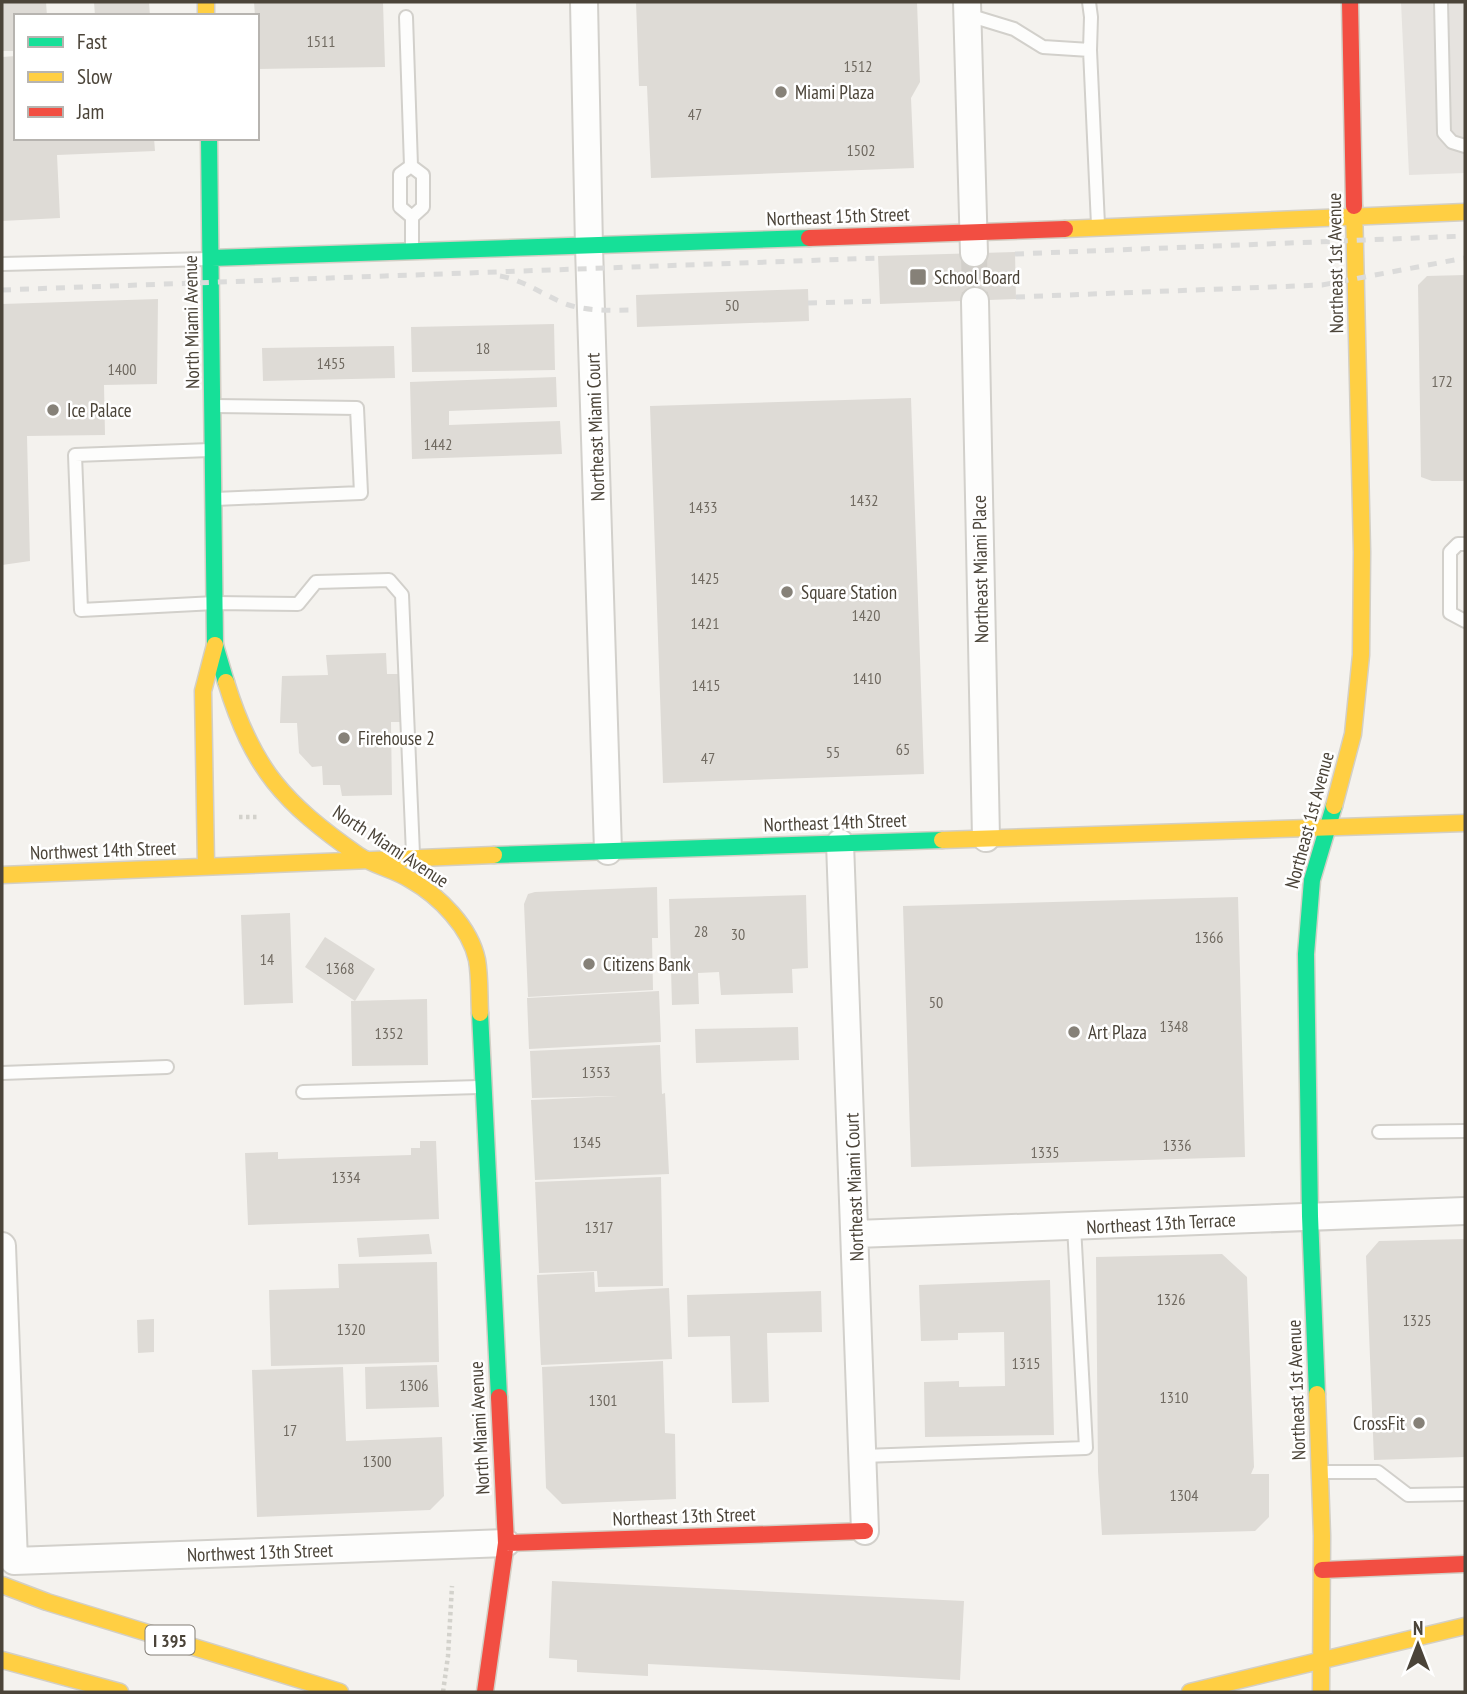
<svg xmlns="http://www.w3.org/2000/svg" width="1467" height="1694" font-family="'PT Sans Narrow',sans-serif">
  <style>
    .parking { fill: #e6e3df }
    .building { fill: #dedbd6 }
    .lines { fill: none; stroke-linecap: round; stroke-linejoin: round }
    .street-tunnel { stroke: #d2cfca; stroke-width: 26; stroke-dasharray: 26 13; stroke-linecap: butt }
    .lane-casing { stroke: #d2d0cb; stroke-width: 16 }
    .street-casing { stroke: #d2d0cb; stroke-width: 30 }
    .fast-casing { stroke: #d3cfc5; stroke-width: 19 }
    .slow-casing { stroke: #d3cfc5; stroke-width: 19 }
    .jam-casing { stroke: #d3cfc5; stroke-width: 19 }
    .path { stroke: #d3d2cc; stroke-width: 4.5; stroke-dasharray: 3.5 3.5; stroke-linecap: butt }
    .lane { stroke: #fdfdfc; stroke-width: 12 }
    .street { stroke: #fdfdfc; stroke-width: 26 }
    .fast { stroke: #16e098; stroke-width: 16 }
    .slow { stroke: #ffcf43; stroke-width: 16 }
    .jam { stroke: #f24e42; stroke-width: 16 }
    .rail { stroke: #dbdbda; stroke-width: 5; stroke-dasharray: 9 9; stroke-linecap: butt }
    .poi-dot { fill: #868178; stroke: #fff; stroke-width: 2.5 }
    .labels { text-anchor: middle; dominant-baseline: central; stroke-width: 5; stroke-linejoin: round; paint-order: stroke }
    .number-label { font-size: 16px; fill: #706a61 }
    .shield { fill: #fff; stroke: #817c74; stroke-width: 2 }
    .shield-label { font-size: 18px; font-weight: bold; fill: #4b4439 }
    .poi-label { font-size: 19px; fill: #4b4439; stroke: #fff; text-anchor: start }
    .street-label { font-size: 19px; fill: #4b4439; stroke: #fff }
  </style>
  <rect width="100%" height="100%" fill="#f4f2ee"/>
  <!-- parking -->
  <path class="parking" d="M1401 2H1465V173L1409 175Z"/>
  <!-- building -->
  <path class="building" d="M2 2H46L47 16H16V51H2Z
    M94 2H149L150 16H95Z
    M254 2H383L385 67 257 69V16H255Z
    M636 2H917L920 82 911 98 914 168 651 178 647 86H639Z
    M16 56V138H154L155 151 57 155 60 218 2 221V57Z
    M1015 252 1016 299 880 304 878 256Z
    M1465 275V481H1432L1421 477 1418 285 1427 276Z
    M808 289 809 321 637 327 636 295Z
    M158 299 157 384 104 385 105 435 27 436 30 561 2 565V304Z
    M554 324 555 370 412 372 411 327Z
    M394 346 395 378 263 381 262 348Z
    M556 377 557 407 449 411V425L560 421 562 454 412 459 410 382Z
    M911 398 924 774 663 783 650 406Z
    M386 653 387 674H400L405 722H391L392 795 342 796 340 785H323L322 766 312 767 299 753 297 723H280L282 676 328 675 326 655Z
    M657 887 658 938H652L653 990 528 997 524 904 528 894 535 892Z
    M806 895 808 968 792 969 793 993 721 995 719 972 698 973 699 1004 672 1005 669 899Z
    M1238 897 1245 1157 911 1167 903 906Z
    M290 913 293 1003 244 1005 241 915Z
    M325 937 375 969 355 1001 305 967Z
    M659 991 661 1042 529 1049 527 998Z
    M427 999 428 1065 352 1066 351 1001Z
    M798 1027 799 1060 696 1063 695 1029Z
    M660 1045 662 1094 665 1093 669 1174 535 1180 531 1100 618 1096 532 1098 530 1051Z
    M420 1141H436L439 1219 248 1225 245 1153 278 1152V1159L411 1155V1148H420Z
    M661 1177 663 1286 598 1287 597 1271 539 1273 535 1182Z
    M429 1234 432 1254 359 1257 357 1238Z
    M1465 1239V1457L1374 1460 1366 1256 1379 1241Z
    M1222 1254 1247 1277 1254 1467 1251 1474H1269V1517L1255 1531 1102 1535 1098 1471 1096 1257Z
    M437 1262 439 1362 271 1366 269 1290 339 1288 338 1264Z
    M594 1272 595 1292 669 1288 672 1359 541 1365 537 1275Z
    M1050 1280 1054 1435 925 1437 924 1382 959 1381V1387L1005 1386 1004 1332 958 1333V1340L921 1341 919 1285Z
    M821 1291 822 1332 767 1333 769 1402 732 1403 730 1336 688 1337 687 1295Z
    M154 1319V1352L138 1353 137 1320Z
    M663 1361 665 1433 675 1434 676 1499 562 1504 546 1488 542 1367Z
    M437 1365 439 1407 366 1409 365 1367Z
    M343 1367 346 1441 442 1437 444 1496 430 1510 257 1517 252 1370Z
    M552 1581 964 1601 960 1680 648 1664V1676L577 1672V1660L549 1658Z"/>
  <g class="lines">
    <!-- street-tunnel -->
    <path class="street-tunnel" d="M974 253 975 301"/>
    <!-- lane casing -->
    <g class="lane-casing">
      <path id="lane" d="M1089 2 1091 17 1090 50 1098 225
        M1441 2 1444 133 1452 142 1465 146
        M968 15 1014 29 1043 47 1090 50
        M406 17 411 166
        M412 217 423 207V175L411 166 400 174V207L412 217V249
        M2 264 208 259
        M214 406 357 408 361 493 215 499
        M210 450 75 455 81 610 215 603 298 604 316 582 389 580 402 595 413 854
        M1465 544H1458L1450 552V613L1465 621
        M2 1073 167 1067
        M303 1092 479 1087
        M1379 1132 1465 1131
        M863 1456 1086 1448 1074 1226
        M1324 1472H1378L1408 1495 1465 1494"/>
    </g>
    <!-- street casing -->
    <g class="street-casing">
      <path id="street" d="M584 2 589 247 608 851
        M967 2 974 253
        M975 301 986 838
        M840 843 865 1531
        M856 1234 1465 1211
        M2 1246 14 1561 506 1543"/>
    </g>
    <!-- fast casing -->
    <g class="fast-casing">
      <path id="fast" d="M209 138 215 645 226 682
        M212 258 809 238
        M494 855 942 840
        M480 1013 499 1397
        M1317 1394 1310 1216 1306 954 1312 880 1334 806"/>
    </g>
    <!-- slow casing -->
    <g class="slow-casing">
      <path id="slow" d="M206 2V16
        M1065 229 1465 212
        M226 682C253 770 284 803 358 855 374 866 394 869 411 880 439 896 470 927 477 960 480 977 479 996 480 1013
        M1334 806 1353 734 1361 655 1362 552 1354 206
        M942 840 1465 823
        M206 866 203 691 215 645
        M2 875 494 855
        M1317 1394 1322 1536 1321 1692
        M2 1585 47 1602 340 1692
        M2 1660 120 1692
        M1190 1692 1465 1626"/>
    </g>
    <!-- jam casing -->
    <g class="jam-casing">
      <path id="jam" d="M1350 2 1354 206
        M809 238 1065 229
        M506 1543 865 1531
        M1322 1570 1465 1564
        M485 1692 506 1543 499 1397"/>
    </g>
    <!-- path -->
    <path class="path" d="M239 817H258
      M443 1692 448 1656 452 1586"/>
    <!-- lane -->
    <use href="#lane" class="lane"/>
    <!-- street -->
    <use href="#street" class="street"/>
    <!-- fast -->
    <use href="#fast" class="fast"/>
    <!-- slow -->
    <use href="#slow" class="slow"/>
    <!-- jam -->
    <use href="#jam" class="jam"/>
    <!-- rail -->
    <path class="rail" d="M1015 254 1465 236
      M500 276C524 280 543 295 566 304 589 312 613 310 637 310
      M2 290 878 258
      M1016 297 1322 285 1465 258
      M808 303 880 301"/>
  </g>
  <!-- markers -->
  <g class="poi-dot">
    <circle cx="781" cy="92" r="7"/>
    <rect x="909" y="268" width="18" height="18" rx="3.5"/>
    <circle cx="53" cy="410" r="7"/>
    <circle cx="787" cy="592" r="7"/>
    <circle cx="344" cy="738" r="7"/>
    <circle cx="589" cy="964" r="7"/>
    <circle cx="1074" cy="1032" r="7"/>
    <circle cx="1419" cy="1423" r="7"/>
  </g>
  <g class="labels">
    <!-- number labels -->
    <g class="number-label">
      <text x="321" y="41">1511</text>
      <text x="858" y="66">1512</text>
      <text x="695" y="114">47</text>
      <text x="861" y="150">1502</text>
      <text x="732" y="305">50</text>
      <text x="483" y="348">18</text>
      <text x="331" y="363">1455</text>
      <text x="122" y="369">1400</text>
      <text x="1442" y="381">172</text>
      <text x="438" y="444">1442</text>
      <text x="864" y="500">1432</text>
      <text x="703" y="507">1433</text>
      <text x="705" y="578">1425</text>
      <text x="866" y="615">1420</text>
      <text x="705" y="623">1421</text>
      <text x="867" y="678">1410</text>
      <text x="706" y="685">1415</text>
      <text x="903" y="749">65</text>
      <text x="833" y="752">55</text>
      <text x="708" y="758">47</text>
      <text x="701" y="931">28</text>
      <text x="738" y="934">30</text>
      <text x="1209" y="937">1366</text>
      <text x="267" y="959">14</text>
      <text x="340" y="968">1368</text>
      <text x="936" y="1002">50</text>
      <text x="1174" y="1026">1348</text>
      <text x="389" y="1033">1352</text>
      <text x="596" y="1072">1353</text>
      <text x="587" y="1142">1345</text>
      <text x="1177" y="1145">1336</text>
      <text x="1045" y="1152">1335</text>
      <text x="346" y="1177">1334</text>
      <text x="599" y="1227">1317</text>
      <text x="1171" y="1299">1326</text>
      <text x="1417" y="1320">1325</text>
      <text x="351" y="1329">1320</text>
      <text x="1026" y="1363">1315</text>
      <text x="414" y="1385">1306</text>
      <text x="1174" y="1397">1310</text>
      <text x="603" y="1400">1301</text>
      <text x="290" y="1430">17</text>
      <text x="377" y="1461">1300</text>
      <text x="1184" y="1495">1304</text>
    </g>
    <!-- shield labels -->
    <rect class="shield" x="145.5" y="1625.5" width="49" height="29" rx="5"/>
    <g class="shield-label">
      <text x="170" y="1640">I 395</text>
    </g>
    <!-- poi labels -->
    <g class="poi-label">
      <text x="795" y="92">Miami Plaza</text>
      <text x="934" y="277">School Board</text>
      <text x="67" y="410">Ice Palace</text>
      <text x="801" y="592">Square Station</text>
      <text x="358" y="738">Firehouse 2</text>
      <text x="603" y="964">Citizens Bank</text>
      <text x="1088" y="1032">Art Plaza</text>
      <text x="1405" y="1423" text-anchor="end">CrossFit</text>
    </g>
    <!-- street labels -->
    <g class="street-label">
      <text transform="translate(838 216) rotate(-2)">Northeast 15th Street</text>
      <text transform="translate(1335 263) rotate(-91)">Northeast 1st Avenue</text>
      <text transform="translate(191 322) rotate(-91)">North Miami Avenue</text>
      <text transform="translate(595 427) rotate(-92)">Northeast Miami Court</text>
      <text transform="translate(980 569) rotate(-91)">Northeast Miami Place</text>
      <text transform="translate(1309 820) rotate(-75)">Northeast 1st Avenue</text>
      <text transform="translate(835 822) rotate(-2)">Northeast 14th Street</text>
      <text transform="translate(391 846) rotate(33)">North Miami Avenue</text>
      <text transform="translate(103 850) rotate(-2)">Northwest 14th Street</text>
      <text transform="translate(854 1187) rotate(-92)">Northeast Miami Court</text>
      <text transform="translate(1161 1223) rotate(-3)">Northeast 13th Terrace</text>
      <text transform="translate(1296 1390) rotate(-92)">Northeast 1st Avenue</text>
      <text transform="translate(479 1428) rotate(-93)">North Miami Avenue</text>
      <text transform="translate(684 1516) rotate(-2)">Northeast 13th Street</text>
      <text transform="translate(260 1552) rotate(-2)">Northwest 13th Street</text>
    </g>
  </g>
  <!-- border -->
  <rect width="1467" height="1694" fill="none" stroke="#4b4439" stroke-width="7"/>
  <!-- legend -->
  <rect x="14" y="14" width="245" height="126" fill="#ffffff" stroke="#b7b4b0" stroke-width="2"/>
  <rect x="28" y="37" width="35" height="10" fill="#16e098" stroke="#b7b4b0" stroke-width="2"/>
  <text x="77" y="49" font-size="21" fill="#4b4439">Fast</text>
  <rect x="28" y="72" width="35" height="10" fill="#ffcf43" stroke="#b7b4b0" stroke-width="2"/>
  <text x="77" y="84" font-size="21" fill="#4b4439">Slow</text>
  <rect x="28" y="107" width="35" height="10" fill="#f24e42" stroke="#b7b4b0" stroke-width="2"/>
  <text x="77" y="119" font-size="21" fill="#4b4439">Jam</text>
  <!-- north arrow -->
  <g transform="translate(1418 1645)" stroke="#ffffff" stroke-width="5" paint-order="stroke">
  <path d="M0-5L12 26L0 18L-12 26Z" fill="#4b4439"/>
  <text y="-10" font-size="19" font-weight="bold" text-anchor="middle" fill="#4b4439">N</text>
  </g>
</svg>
